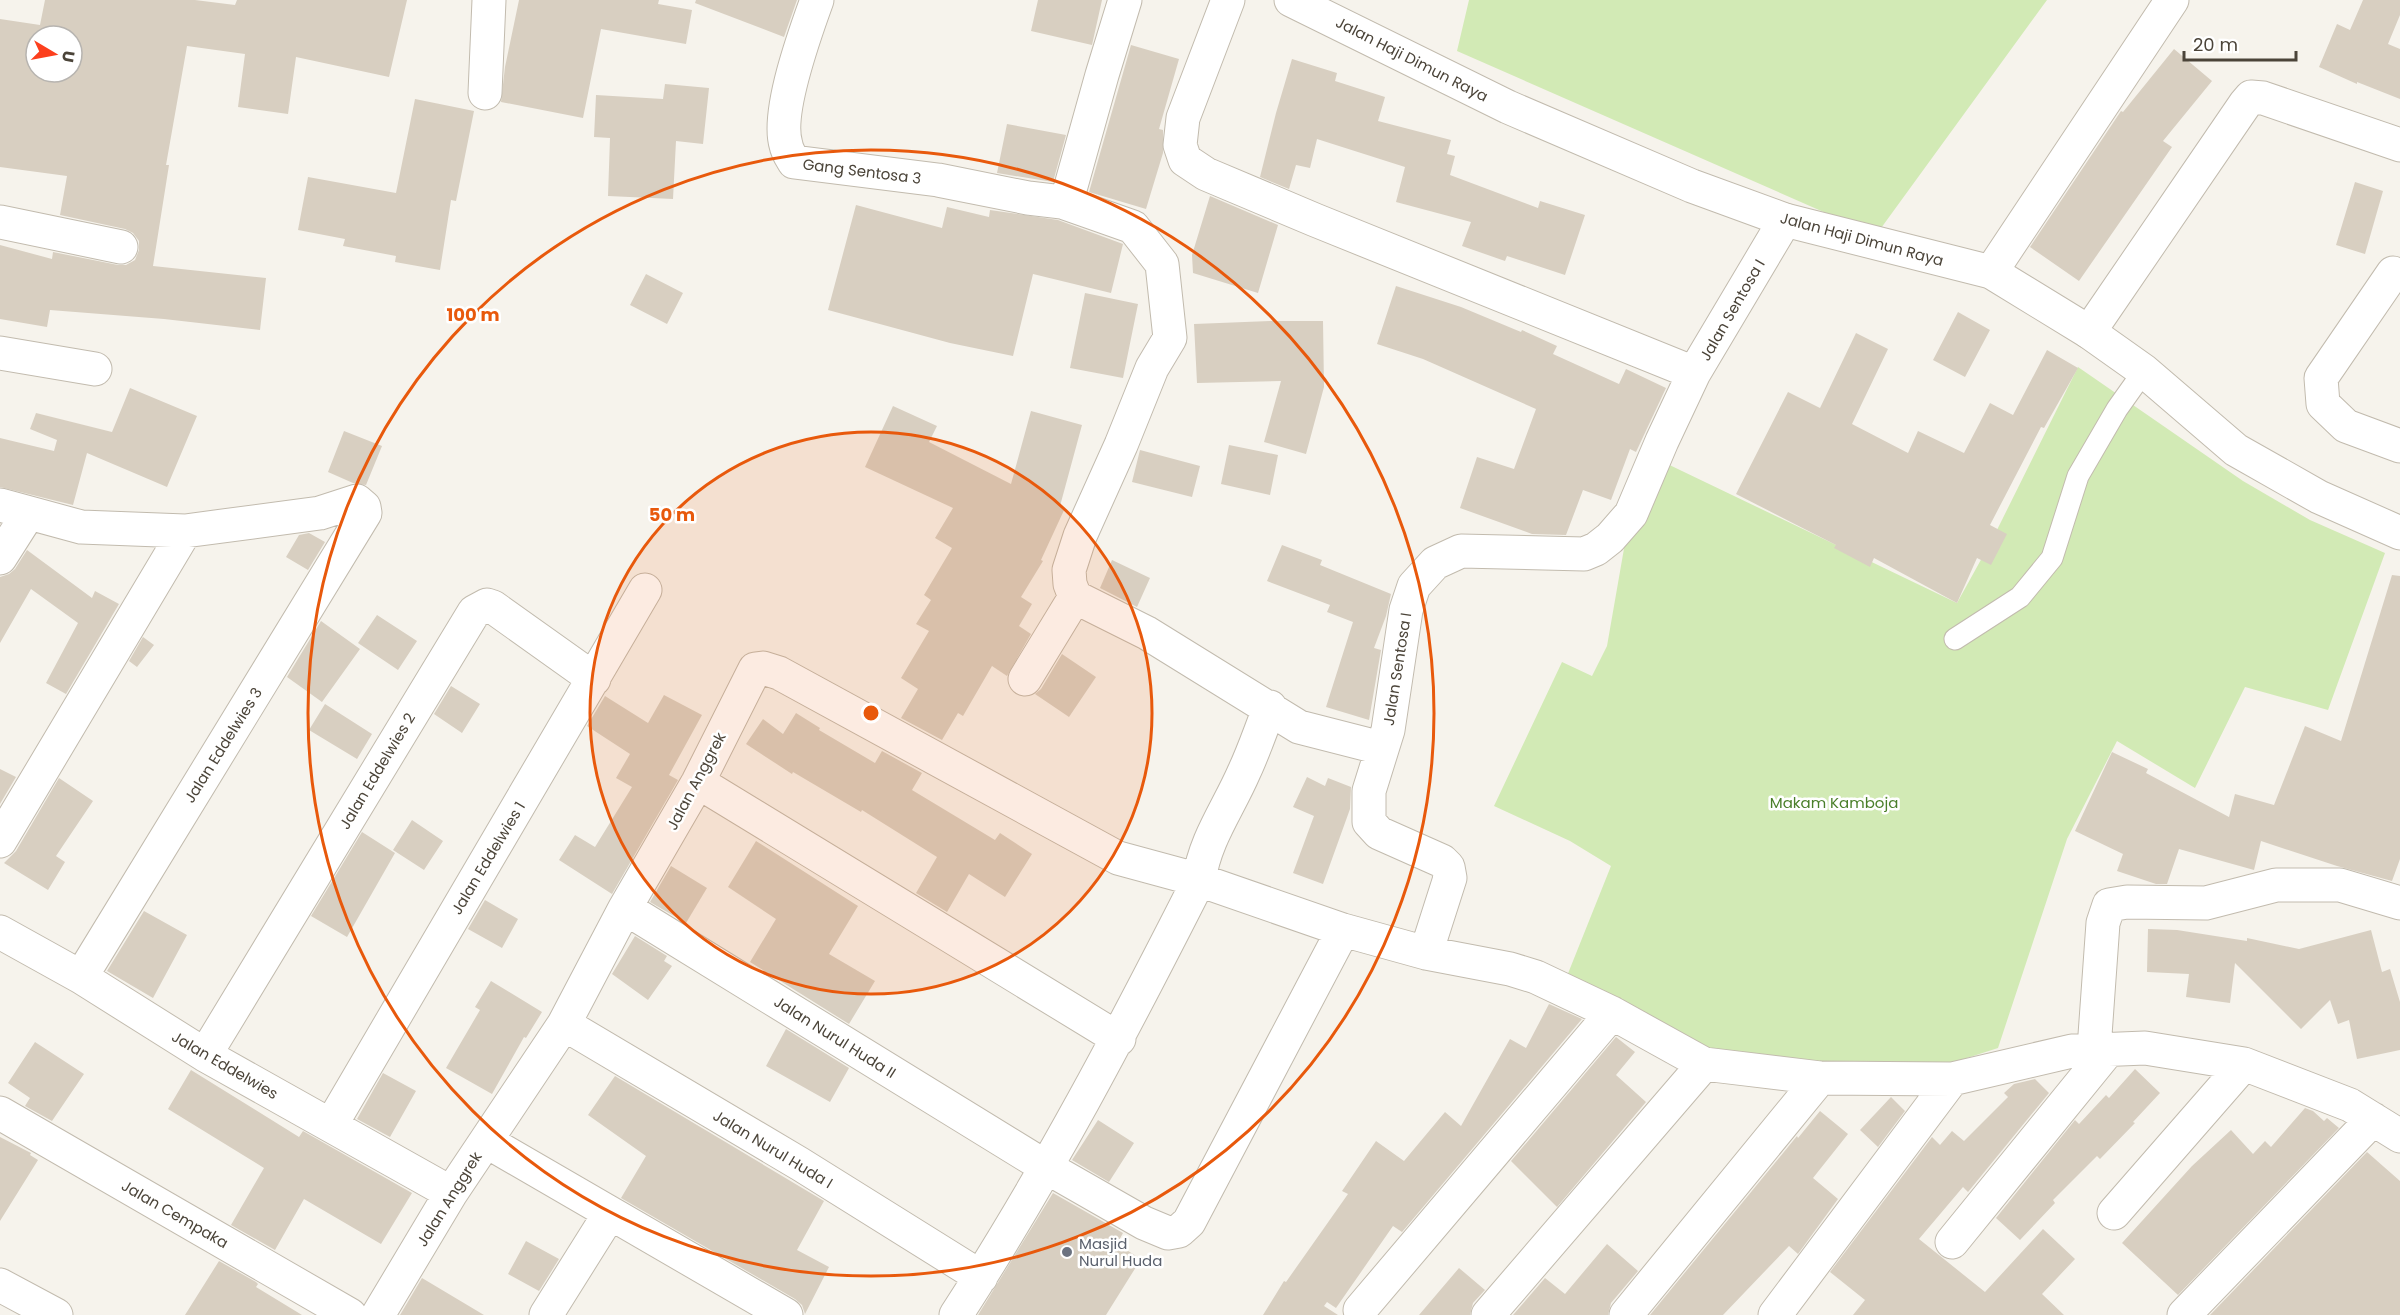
<svg xmlns="http://www.w3.org/2000/svg" width="2400" height="1315" font-family="Poppins,sans-serif">
  <style>
    .green { fill: #d2eab5 }
    .building { fill: #d8cfc1; fill-rule: evenodd }
    .lines { fill: none; stroke-linecap: round; stroke-linejoin: round }
    .service-casing { stroke: #c2bbae; stroke-width: 23 }
    .minor-casing { stroke: #c2bbae; stroke-width: 35 }
    .tertiary-casing { stroke: #c2bbae; stroke-width: 35 }
    .service { stroke: #fff; stroke-width: 21 }
    .minor { stroke: #fff; stroke-width: 33 }
    .tertiary { stroke: #fff; stroke-width: 33 }
    .ring { fill: none; stroke: #e8590c; stroke-width: 3 }
    .worship-dot { fill: #6b7280; stroke: #fff; stroke-width: 2 }
    .labels { text-anchor: middle; dominant-baseline: central; stroke-width: 5; stroke-linejoin: round; paint-order: stroke }
    .street-label { font-size: 15px; fill: #4b4439; stroke: #fff }
    .park-label { font-size: 15px; fill: #4a7f2a; stroke: #fff }
    .worship-label { font-size: 15px; fill: #5b616d; stroke: #fff; text-anchor: start }
    .centre { fill: #e8590c; stroke: #fff; stroke-width: 3 }
    .ring-label { font-size: 18px; text-anchor: middle; font-weight: bold; fill: #e8590c; stroke: #fff; stroke-width: 5; stroke-linejoin: round; paint-order: stroke }
  </style>
  <rect width="100%" height="100%" fill="#f6f3ec"/>
  <!-- green -->
  <path class="green" d="M1469 0H2047L1876 235 1457 51Z
    M2078 367 2243 481 2310 520 2385 553 2328 710 2245 687 2195 788 2117 741 2067 839 1998 1048 1936 1068H1878L1700 1050 1567 976 1611 866 1570 841 1494 806 1562 662 1592 676 1607 646 1629 520 1657 459 1957 603 1993 538Z"/>
  <!-- building -->
  <path class="building" d="M45 0H195L235 5 237 0H407L389 77 296 57 288 114 238 107 245 54 187 46 166 165H169L153 266 266 278 260 330 164 319 50 310 47 327 0 319V245L52 259 53 252 118 265H126L135 260 139 250V241L133 233 125 229 60 215 67 176 0 167V19L40 25ZM36 36H72V72H36Z
    M519 0H659L658 4 692 10 686 44 601 29 583 118 501 102 505 67Z
    M696 0H797L784 37 695 3Z
    M1038 0H1102L1092 45 1031 31Z
    M2363 0H2400V15L2388 44 2400 49V99L2357 82V84L2319 67 2337 24 2350 30Z
    M1131 45 1179 59 1159 129 1163 130V153L1146 209 1089 192Z
    M2174 49 2212 81 2163 141 2172 147 2079 281 2030 247 2121 111 2123 112Z
    M1292 59 1337 73 1335 81 1385 97 1378 121 1451 140 1447 154 1455 156 1450 175 1538 208 1540 201 1585 215 1565 275 1507 256 1505 261 1462 246 1471 222 1396 202 1405 167 1317 139 1310 168 1296 165 1289 189 1260 177 1276 113Z
    M665 84 709 88 703 144 676 141 673 199 608 196 610 138 594 137 596 95 663 99Z
    M415 99 474 111 456 201 451 200 440 270 395 262 396 256 343 246 345 239 298 230 308 177 396 193Z
    M1007 124 1066 135 1053 182 997 173Z
    M2355 182 2383 191 2365 254 2336 245Z
    M1210 196 1278 225 1258 293 1193 273 1192 255Z
    M856 205 942 228 947 207 989 217 990 210 1058 220 1123 244 1111 293 1033 274 1013 356 950 343 828 310Z
    M646 274 683 293 667 324 630 305Z
    M1396 286 1461 307 1521 332 1522 330 1557 346 1553 354 1619 384 1626 369 1666 388 1636 452 1630 449 1611 500 1583 490 1566 535 1532 534 1460 508 1477 457 1514 469 1536 409 1423 359 1377 344Z
    M1085 293 1138 304 1123 378 1070 368Z
    M1958 312 1990 330 1965 377 1933 360Z
    M1270 321H1323L1324 387 1306 454 1264 442 1281 381 1197 383 1194 324Z
    M1856 333 1888 349 1852 424 1908 453 1918 431 1964 453 1990 403 2013 415 2047 350 2078 368 2044 428 2041 427 1990 525 2007 534 1991 565 1977 558 1957 603 1874 558 1870 567 1834 548 1836 545 1736 494 1788 392 1820 408Z
    M130 388 197 416 167 487 87 453 73 505 0 487V438L54 451 57 440 30 429 36 413 112 432Z
    M893 406 937 426 929 442 1011 484 1031 411 1082 425 1060 506 1065 508 1041 560 1043 561 1021 597 1032 604 1019 626 1031 634 1007 676 992 666 963 716 958 713 942 740 901 718 918 689 901 678 929 631 916 624 931 600 924 595 952 548 935 538 953 508 865 467Z
    M344 431 382 446 366 485 353 483 328 472Z
    M1229 445 1278 455 1270 495 1221 484Z
    M1140 450 1200 466 1192 497 1132 482Z
    M309 533 325 542 308 570 286 557 299 535Z
    M1282 545 1322 560 1320 565 1391 594 1386 616 1374 648 1381 650 1369 720 1326 707 1353 622 1327 612 1330 605 1267 581Z
    M27 550 92 598 95 591 119 604 66 694 46 683 78 623 31 589 0 643V577L9 574 15 569Z
    M1112 560 1150 578 1137 607 1100 588Z
    M2392 575 2400 576V859L2392 881 2337 866 2261 841 2254 870 2179 849 2167 884H2156L2117 871 2123 854 2075 831 2112 752 2148 769 2146 773 2229 817 2235 794 2274 805 2305 726 2341 741Z
    M377 615 417 641 398 670 358 643Z
    M321 621 360 649 322 702 287 677Z
    M143 637 154 645 137 667 129 661Z
    M1062 654 1096 677 1069 717 1035 694 1041 689Z
    M451 686 480 704 462 733 434 714Z
    M664 695 702 715 669 775 678 780 612 894 559 860 575 835 595 847 632 787 616 778 630 754 587 726 605 696 648 723Z
    M325 704 372 734 357 759 309 730Z
    M796 713 820 728 819 730 875 763 882 751 922 773 912 790 995 840 1000 833 1032 854 1005 897 969 874 947 912 916 893 937 857 862 810 861 812 793 772 792 774 746 744 763 719 783 734Z
    M0 769 16 777 0 804Z
    M1307 777 1325 786 1328 778 1351 787 1350 809 1323 884 1293 873 1314 816 1293 807Z
    M59 778 93 801 56 856 65 862 48 890 4 863 16 851Z
    M412 820 443 841 424 870 393 850Z
    M362 832 395 853 347 937 311 916Z
    M756 841 858 906 829 954 875 981 849 1024 750 962 776 919 728 887Z
    M671 866 707 888 686 923 650 902Z
    M485 900 518 919 502 948 468 929Z
    M144 911 187 935 153 998 107 971Z
    M2148 929 2177 930 2247 941V938L2299 949 2371 930 2382 972 2390 969 2400 1002V1050L2357 1059 2349 1020 2338 1024 2330 1000 2301 1029 2235 963 2230 1003 2186 997 2189 974 2147 972Z
    M635 936 667 956 664 961 672 966 648 1000 612 974Z
    M491 981 542 1012 526 1038 524 1037 492 1094 446 1068 480 1010 475 1007Z
    M1549 1004 1582 1019 1402 1232 1393 1226 1336 1308 1327 1302 1324 1306 1338 1315H1263L1284 1281 1286 1282 1348 1194 1342 1191 1376 1141 1404 1161 1445 1112 1461 1126 1510 1039 1526 1048Z
    M786 1029 849 1068 830 1102 766 1066Z
    M1616 1037 1635 1052 1616 1075 1646 1102 1557 1207 1511 1161Z
    M35 1042 84 1074 52 1121 25 1106 30 1098 8 1083Z
    M2135 1069 2160 1093 2133 1122 2135 1123 2100 1159 2097 1156 2053 1200 2055 1203 2020 1240 1996 1218 2075 1120 2079 1124 2106 1095 2109 1098Z
    M191 1070 299 1137 303 1131 412 1193 381 1244 304 1199 275 1250 231 1225 264 1168 168 1109Z
    M383 1073 416 1091 390 1137 357 1119Z
    M615 1076 824 1201 797 1250 829 1267 805 1314 802 1305 795 1299 621 1198 646 1156 588 1115Z
    M2035 1079 2049 1093 1968 1192 1963 1187 1919 1239 1985 1292 2043 1229 2075 1259 2042 1294 2064 1315H1853L1865 1300 1830 1272 1932 1137 1940 1145 1952 1131 1964 1141 2008 1097 2004 1093 2014 1084Z
    M1891 1097 1905 1111 1878 1147 1860 1130Z
    M2305 1108 2313 1111 2324 1121 2327 1118 2339 1128 2178 1295 2122 1243 2192 1166 2231 1130 2253 1154 2265 1141 2271 1147Z
    M1820 1111 1848 1134 1813 1178 1838 1199 1798 1254 1789 1246 1723 1315H1650L1797 1136 1798 1138Z
    M1098 1120 1134 1143 1109 1182 1072 1160Z
    M0 1137 31 1153 30 1155 38 1160 0 1221Z
    M2367 1152 2400 1181V1315H2210Z
    M1053 1193 1123 1233 1117 1244 1141 1259 1106 1315H978Z
    M526 1241 559 1259 539 1291 508 1274Z
    M1607 1244 1638 1271 1611 1303 1608 1315H1513L1545 1278 1565 1294Z
    M219 1261 256 1282 258 1284 256 1287 302 1315H185Z
    M1459 1268 1485 1290 1473 1303 1470 1315H1419Z
    M422 1278 484 1315H400Z"/>
  <g class="lines">
    <!-- service casing -->
    <g class="service-casing">
      <path id="service" d="M1955 639 2020 597 2052 558 2078 476 2117 409 2144 371"/>
    </g>
    <!-- minor casing -->
    <g class="minor-casing">
      <path id="minor" d="M817 0C805 33 776 113 786 145 787 151 791 157 794 162L938 180 1028 198 1062 202 1133 227 1162 264 1170 338 1152 368 1121 445 1080 536 1069 570 1070 584 1075 597 1147 633 1299 727 1381 748
        M1228 0 1183 118 1180 145 1185 160 1206 174 1315 220 1694 373
        M485 93 489 0
        M1062 202 1066 200 1069 193 1102 75 1125 0
        M0 222 121 247
        M1991 272 2172 0
        M2393 273 2321 378 2323 404 2346 426 2400 446
        M2089 332 2245 104 2251 97 2263 98 2400 145
        M0 353 95 369
        M0 505 81 527 185 531 320 513 357 501 364 507 365 513 81 977
        M0 558 28 514
        M1025 679 1075 597
        M698 782 1119 1039
        M0 841 185 531
        M625 908 1046 1167 1144 1223 1168 1233 1179 1231 1189 1222 1343 930
        M0 932 81 977 205 1055 451 1193
        M1426 953 1450 878 1448 867 1442 861 1379 833 1369 822V791L1388 730 1406 610 1414 586 1435 563 1461 551 1584 554 1596 549 1610 538 1631 514 1662 441 1694 373 1785 220
        M564 1024 800 1164 981 1277
        M2094 1049 2103 923 2109 905 2127 902 2206 903 2276 885H2340L2400 903
        M205 1055 474 612 487 605 493 607 594 679
        M0 1113 350 1315
        M331 1125 645 590
        M486 1141 786 1315
        M2114 1213 2244 1064
        M1952 1242 2109 1049
        M0 1285 56 1315
        M1360 1310 1612 1013
        M378 1315 451 1193 564 1024 625 908 698 782 755 669 763 668 779 673 1118 858 1199 880 1343 930 1426 953 1510 969 1536 977 1612 1013 1704 1064 1820 1078 1952 1079 2072 1051 2145 1048 2244 1064 2350 1105 2400 1136
        M546 1315 610 1213
        M956 1315C1047 1175 1124 1028 1199 880 1205 839 1228 809 1244 772 1254 751 1261 729 1270 707
        M1488 1315 1704 1064
        M1626 1315 1820 1078
        M1775 1315 1952 1079
        M2184 1315 2373 1119"/>
    </g>
    <!-- tertiary casing -->
    <g class="tertiary-casing">
      <path id="tertiary" d="M1291 0 1508 107 1692 186 1785 220 1991 272 2089 332 2144 371 2236 450 2319 497 2400 533"/>
    </g>
    <!-- service -->
    <use href="#service" class="service"/>
    <!-- minor -->
    <use href="#minor" class="minor"/>
    <!-- tertiary -->
    <use href="#tertiary" class="tertiary"/>
  </g>
  <!-- distance rings -->
  <circle cx="871" cy="713" r="281" fill="#e8590c" fill-opacity=".12"/>
  <g class="ring">
    <circle cx="871" cy="713" r="281"/>
    <circle cx="871" cy="713" r="563"/>
  </g>
  <!-- markers -->
  <circle class="worship-dot" cx="1067" cy="1252" r="6"/>
  <g class="labels">
    <!-- street labels -->
    <g class="street-label">
      <text transform="translate(1412 59) rotate(27)">Jalan Haji Dimun Raya</text>
      <text transform="translate(862 171) rotate(7)">Gang Sentosa 3</text>
      <text transform="translate(1862 239) rotate(15)">Jalan Haji Dimun Raya</text>
      <text transform="translate(1732 310) rotate(-60)">Jalan Sentosa I</text>
      <text transform="translate(1397 669) rotate(-81)">Jalan Sentosa I</text>
      <text transform="translate(223 745) rotate(-58)">Jalan Eddelwies 3</text>
      <text transform="translate(377 771) rotate(-59)">Jalan Eddelwies 2</text>
      <text transform="translate(696 781) rotate(-62)">Jalan Anggrek</text>
      <text transform="translate(488 858) rotate(-59)">Jalan Eddelwies 1</text>
      <text transform="translate(835 1037) rotate(32)">Jalan Nurul Huda II</text>
      <text transform="translate(225 1065) rotate(30)">Jalan Eddelwies</text>
      <text transform="translate(773 1149) rotate(31)">Jalan Nurul Huda I</text>
      <text transform="translate(449 1199) rotate(-58)">Jalan Anggrek</text>
      <text transform="translate(175 1214) rotate(30)">Jalan Cempaka</text>
    </g>
    <!-- park labels -->
    <g class="park-label">
      <text x="1834" y="802">Makam Kamboja</text>
    </g>
    <!-- worship labels -->
    <g class="worship-label">
      <text x="1079" y="1243">Masjid<tspan x="1079" dy="17">Nurul Huda</tspan></text>
    </g>
  </g>
  <circle cx="871" cy="713" r="9" class="centre"/>
  <g class="ring-label">
    <text x="473" y="321">100 m</text>
    <text x="672" y="521">50 m</text>
  </g>
  <!-- north arrow -->
  <g transform="translate(54 54) rotate(100)"><circle r="28" fill="#ffffff" stroke="#b7b4b0" stroke-width="1.5"/>
  <path d="M0-4.5L10 22L0 15L-10 22Z" fill="#fc3f1d"/>
  <text y="-9" font-size="16" font-weight="bold" text-anchor="middle" fill="#4b4439">U</text>
  </g>
  <!-- scale -->
  <path d="M2184 51v9h112v-9" fill="none" stroke="#4b4439" stroke-width="3"/>
  <text x="2193" y="51" font-size="18" fill="#4b4439" stroke="#ffffff" stroke-width="4.5" paint-order="stroke">20 m</text>
</svg>
